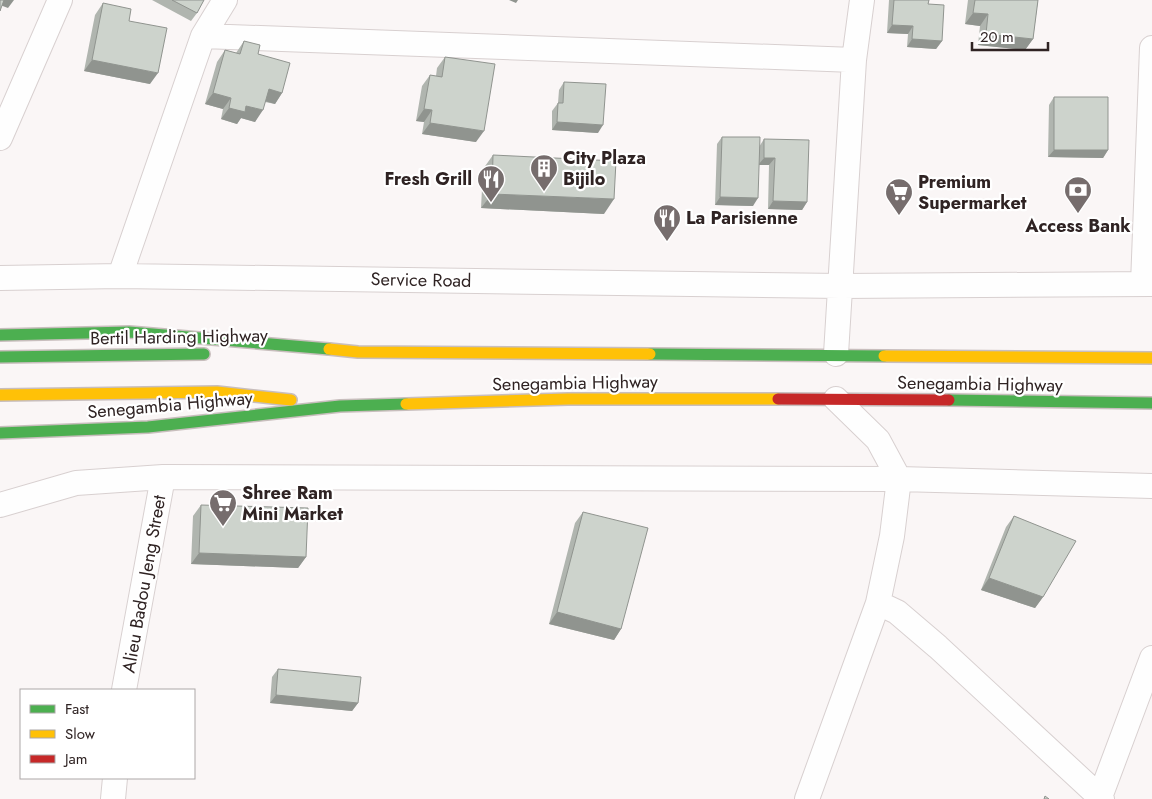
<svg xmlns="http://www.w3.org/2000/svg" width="1152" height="799" font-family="Jost,sans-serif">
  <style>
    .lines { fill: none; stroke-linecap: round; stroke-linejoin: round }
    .street-casing { stroke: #d8d0d0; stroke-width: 26 }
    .fast-casing { stroke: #c8bebd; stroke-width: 14 }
    .slow-casing { stroke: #c8bebd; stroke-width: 14 }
    .jam-casing { stroke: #c8bebd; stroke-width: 14 }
    .street { stroke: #fefefe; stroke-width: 24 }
    .fast { stroke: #4caf50; stroke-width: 11 }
    .slow { stroke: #ffc107; stroke-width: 11 }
    .jam { stroke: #c62828; stroke-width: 11 }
    .wall { fill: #b0b5af }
    .shaded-wall { fill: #90948f }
    .building { fill: #cdd3cc; stroke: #90948f }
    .labels { text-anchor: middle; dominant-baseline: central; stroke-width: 4.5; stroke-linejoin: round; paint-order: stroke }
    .poi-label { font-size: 18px; font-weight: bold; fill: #2f2323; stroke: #fff; text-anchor: start }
    .street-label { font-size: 18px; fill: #2f2323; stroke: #fff }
  </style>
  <rect width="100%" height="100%" fill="#faf6f6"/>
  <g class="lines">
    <!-- street casing -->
    <g class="street-casing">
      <path id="street" d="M203 36 854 60
        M0 138 60 0
        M120 276 203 36 225 0
        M0 278 120 276 841 286 1152 284
        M1143 284 1152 48
        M836 354 854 60 862 0
        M836 399 878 440 899 479 892 536 878 603 897 612 938 647 1102 799
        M0 505 76 483 163 477 899 479 1152 486
        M124 690 163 477
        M1100 797 1152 658
        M113 799 115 778
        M807 799 878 603"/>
    </g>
    <!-- fast casing -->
    <g class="fast-casing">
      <path id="fast" d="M0 335 129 332 329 349
        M650 354 884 356
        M0 357 204 354
        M949 400 1152 403
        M0 433 148 427 340 406 406 404"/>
    </g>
    <!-- slow casing -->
    <g class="slow-casing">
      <path id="slow" d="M329 349 358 352 650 354
        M884 356 1152 358
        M0 395 217 392 291 400
        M406 404 568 399H778"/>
    </g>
    <!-- jam casing -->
    <g class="jam-casing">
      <path id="jam" d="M778 399 949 400"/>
    </g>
    <!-- street -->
    <use href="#street" class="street"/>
    <!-- fast -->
    <use href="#fast" class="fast"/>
    <!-- slow -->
    <use href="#slow" class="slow"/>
    <!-- jam -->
    <use href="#jam" class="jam"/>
  </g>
  <!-- wall -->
  <path class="wall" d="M152 0H204L197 13 191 21Z
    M889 0H929L928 4 942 41 936 49 907 47 908 34 887 33Z
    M968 0H1038L1033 39 1025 50 978 45 980 26 965 24Z
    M103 3 129 21 150 84 84 71 95 15Z
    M244 41 258 54 282 93 275 104 265 102 255 122 241 118 237 124 221 119 223 109 205 104 217 62 225 50 236 53Z
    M445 57 476 142 422 134 424 122 416 121 422 86 430 75 436 76 437 68Z
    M564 82 598 133 552 130V111L558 103 559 90Z
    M1054 97 1108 150 1103 158 1048 157 1049 105Z
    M722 137 759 147 764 139 807 202 802 210 768 209 769 165H759L753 206 715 205 717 144Z
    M493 155 604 214 481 208 483 169Z
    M201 505 306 557 298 568 191 564 193 516Z
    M583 512 621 629 614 640 549 624 575 523Z
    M1014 516 1043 597 1035 608 981 590 1006 527Z
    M278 669 358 703 352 711 270 703 272 677Z"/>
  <!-- shaded-wall -->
  <path class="shaded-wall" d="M2 0H14L8 8 0 5Z
    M509 0H518L516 3Z
    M973 13 988 14 980 26 965 24Z
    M892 25 913 26 908 34 887 33Z
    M986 34 1033 39 1025 50 978 45Z
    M912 39 942 41 936 49 907 47Z
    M92 60 158 73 150 84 84 71Z
    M269 89 282 93 275 104 261 100Z
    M213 93 231 98 223 109 205 104Z
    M246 106 263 110 255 122 241 118 237 124 221 119 229 108Z
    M424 109 432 110 424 122 416 121Z
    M557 122 603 125 598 133 552 130Z
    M430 123 484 131 476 142 422 134Z
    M1054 150H1108L1103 158 1048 157Z
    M764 158H775L769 165H758Z
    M492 194 614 199 604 214 481 208Z
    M720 197 758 198 753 206 715 205Z
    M773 201 807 202 802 210 768 209Z
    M199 553 306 557 298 568 191 564Z
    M989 578 1043 597 1035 608 981 590Z
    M557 612 621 629 614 640 549 624Z
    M276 695 358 703 352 711 270 703Z"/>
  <!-- building -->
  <path class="building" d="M0 0H4L0 11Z
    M172 0H204L197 13Z
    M894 0H929L928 4 944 5 942 41 912 39 913 26 892 25Z
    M975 0H1038L1033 39 986 34 988 14 973 13Z
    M103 3 131 9 129 21 167 28 158 73 92 60Z
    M244 41 260 45 258 54 290 63 282 93 269 89 263 110 246 106 245 112 229 108 231 98 213 93 225 50 240 54Z
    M445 57 495 64 484 131 430 123 432 110 424 109 430 75 442 77Z
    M564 82 606 84 603 125 557 122 558 103H563Z
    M1054 97H1108V150H1054Z
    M722 137H760L758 198 720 197Z
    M764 139 809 140 807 202 773 201 775 158H764Z
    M493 155 616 161 614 199 492 194Z
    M201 505 308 508 306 557 199 553Z
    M583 512 648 528 621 629 557 612Z
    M1014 516 1076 541 1043 597 989 578Z
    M278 669 361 677 358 703 276 695Z
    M1045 796 1049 799H1044Z"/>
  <!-- icons -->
  <defs>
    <g id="building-pin" transform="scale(1.4375)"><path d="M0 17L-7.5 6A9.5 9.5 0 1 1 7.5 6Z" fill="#766d6d" stroke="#fff"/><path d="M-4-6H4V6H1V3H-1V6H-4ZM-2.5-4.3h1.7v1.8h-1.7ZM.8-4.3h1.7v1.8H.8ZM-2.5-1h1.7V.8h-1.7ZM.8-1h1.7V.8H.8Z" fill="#fff"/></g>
    <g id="restaurant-pin" transform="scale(1.4375)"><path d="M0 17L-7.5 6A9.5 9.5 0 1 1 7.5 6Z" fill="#766d6d" stroke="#fff"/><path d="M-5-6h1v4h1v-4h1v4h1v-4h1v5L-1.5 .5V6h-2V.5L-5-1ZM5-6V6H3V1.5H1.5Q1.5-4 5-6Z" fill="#fff"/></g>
    <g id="bank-pin" transform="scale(1.4375)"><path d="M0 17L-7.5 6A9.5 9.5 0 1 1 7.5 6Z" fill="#766d6d" stroke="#fff"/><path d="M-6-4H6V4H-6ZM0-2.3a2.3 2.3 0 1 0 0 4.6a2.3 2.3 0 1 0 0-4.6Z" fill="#fff"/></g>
    <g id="supermarket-pin" transform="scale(1.4375)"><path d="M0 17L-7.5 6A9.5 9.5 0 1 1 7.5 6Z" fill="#766d6d" stroke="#fff"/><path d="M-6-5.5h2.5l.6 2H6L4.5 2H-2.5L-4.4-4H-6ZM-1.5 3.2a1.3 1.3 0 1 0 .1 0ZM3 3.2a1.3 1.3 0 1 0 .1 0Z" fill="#fff"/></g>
  </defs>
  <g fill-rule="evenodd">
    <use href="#building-pin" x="544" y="168"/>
    <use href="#restaurant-pin" x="491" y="179"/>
    <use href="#bank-pin" x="1078" y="190"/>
    <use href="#supermarket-pin" x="899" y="192"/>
    <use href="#restaurant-pin" x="667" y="218"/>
    <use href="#supermarket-pin" x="223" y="503"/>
  </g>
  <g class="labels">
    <!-- poi labels -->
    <g class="poi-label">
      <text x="563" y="158">City Plaza<tspan x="563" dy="21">Bijilo</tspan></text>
      <text x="472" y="179" text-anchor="end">Fresh Grill</text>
      <text x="918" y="182">Premium<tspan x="918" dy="21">Supermarket</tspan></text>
      <text x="686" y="218">La Parisienne</text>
      <text x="1078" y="226" text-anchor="middle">Access Bank</text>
      <text x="242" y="493">Shree Ram<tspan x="242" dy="21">Mini Market</tspan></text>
    </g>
    <!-- street labels -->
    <g class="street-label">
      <text transform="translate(421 280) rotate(1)">Service Road</text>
      <text transform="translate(179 337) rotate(-1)">Bertil Harding Highway</text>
      <text transform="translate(575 383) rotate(-1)">Senegambia Highway</text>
      <text transform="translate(980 384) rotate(1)">Senegambia Highway</text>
      <text transform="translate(170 405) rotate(-5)">Senegambia Highway</text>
      <text transform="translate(144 584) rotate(-80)">Alieu Badou Jeng Street</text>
    </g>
  </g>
  <!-- legend -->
  <rect x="20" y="689" width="175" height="90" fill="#ffffff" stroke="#aca7a7"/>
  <rect x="30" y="705" width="25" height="8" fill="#4caf50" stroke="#aca7a7"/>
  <text x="65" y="714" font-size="15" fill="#2f2323">Fast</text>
  <rect x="30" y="730" width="25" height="8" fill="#ffc107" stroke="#aca7a7"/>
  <text x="65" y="739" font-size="15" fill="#2f2323">Slow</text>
  <rect x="30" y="755" width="25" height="8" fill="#c62828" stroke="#aca7a7"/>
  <text x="65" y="764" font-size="15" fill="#2f2323">Jam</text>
  <!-- scale -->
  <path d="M972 42v8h76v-8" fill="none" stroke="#2f2323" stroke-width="2.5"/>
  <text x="980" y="42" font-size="15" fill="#2f2323" stroke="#ffffff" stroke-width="4" paint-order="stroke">20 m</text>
</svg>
